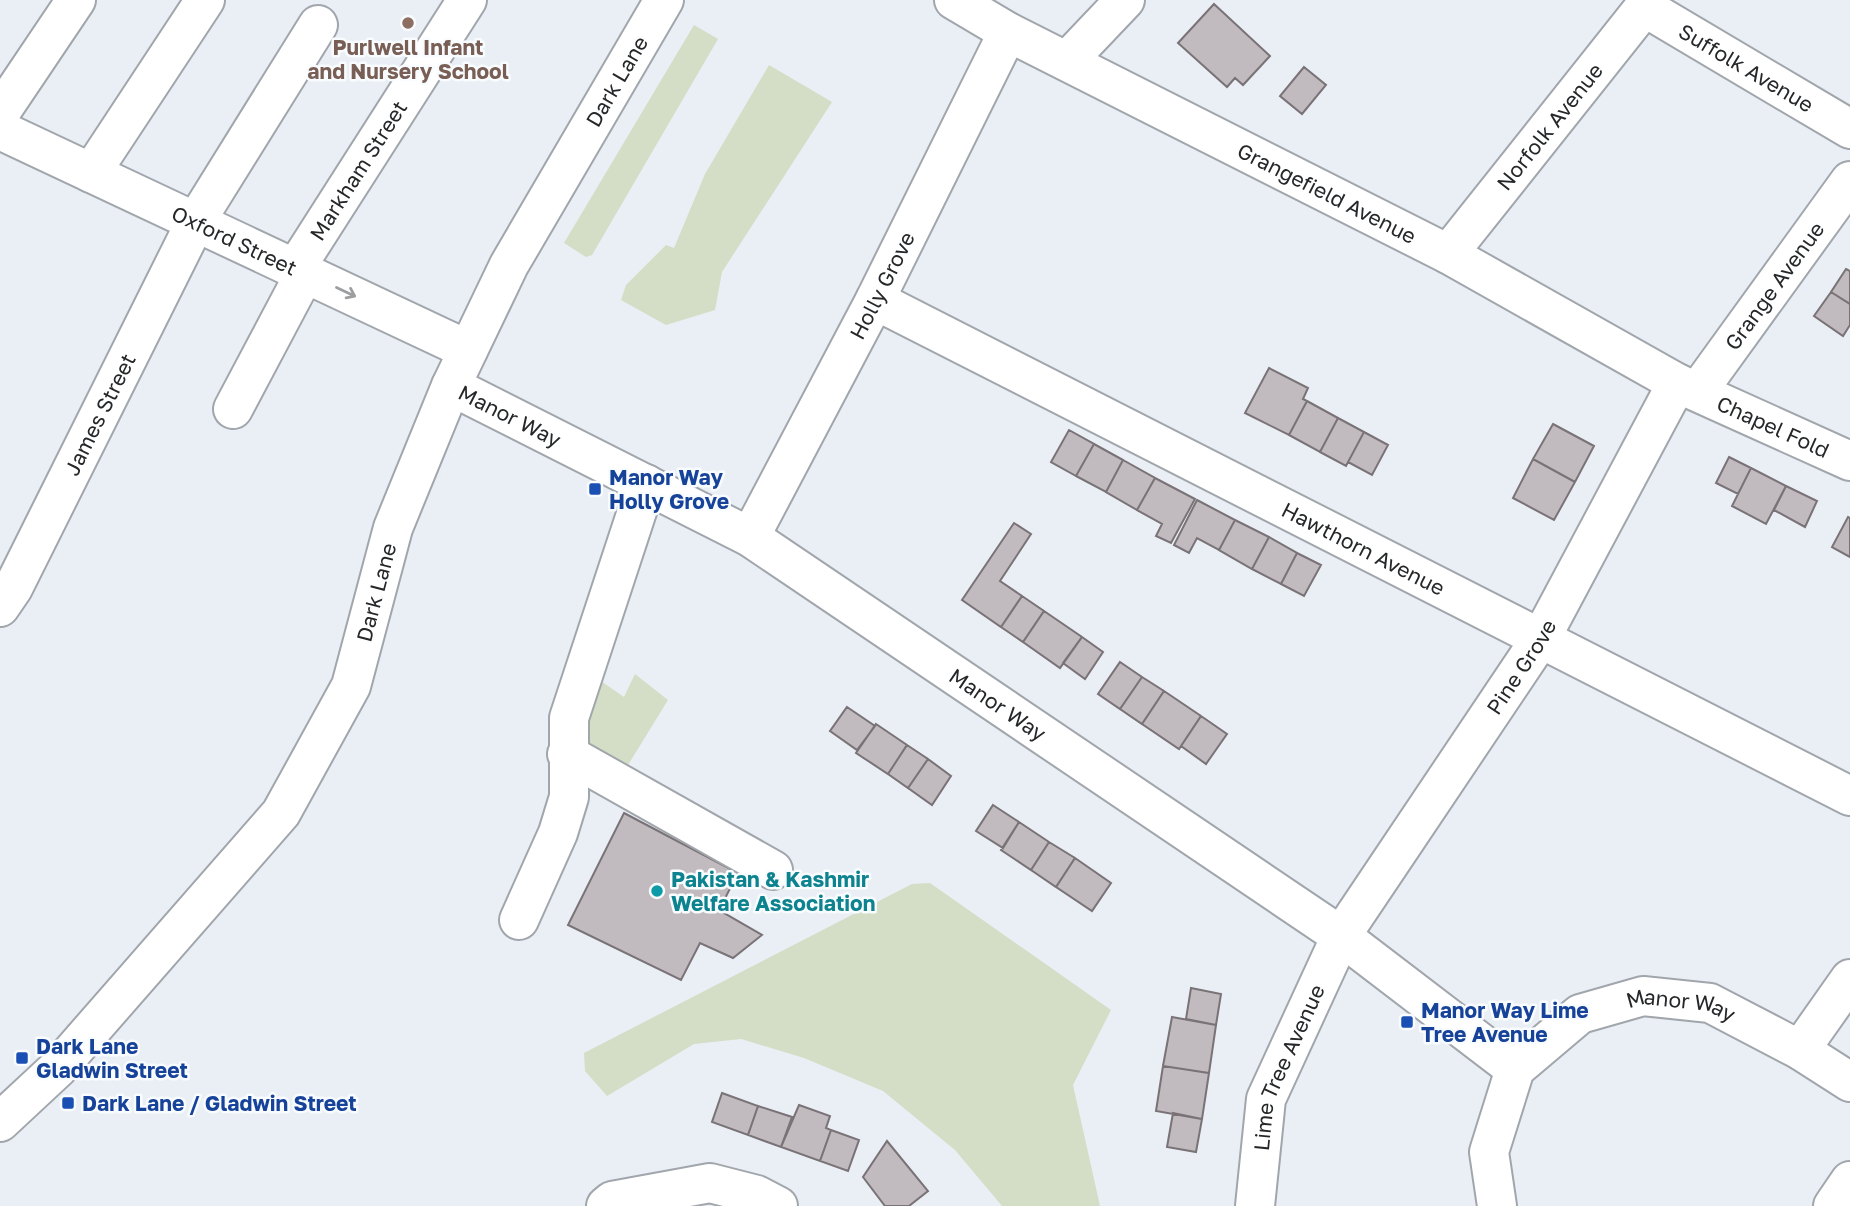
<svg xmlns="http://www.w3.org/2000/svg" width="1850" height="1206" font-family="'Golos Text',sans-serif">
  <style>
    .green { fill: #d4ddc5 }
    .building { fill: #c1babe; stroke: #797276; stroke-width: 2 }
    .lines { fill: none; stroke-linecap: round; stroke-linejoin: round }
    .minor-casing { stroke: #a1a6ac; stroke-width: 42 }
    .minor { stroke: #fff; stroke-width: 38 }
    .oneway { stroke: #9d9e9f }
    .education-dot { fill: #8d6e63; stroke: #f9fcfe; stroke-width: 2.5 }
    .transit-dot { fill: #1a4fb4; stroke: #f9fcfe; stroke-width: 2.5 }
    .culture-dot { fill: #0f9aa8; stroke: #f9fcfe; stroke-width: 2.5 }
    .labels { text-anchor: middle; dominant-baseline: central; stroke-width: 5; stroke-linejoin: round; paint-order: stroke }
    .education-label { font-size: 21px; font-weight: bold; fill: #785e54; stroke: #f9fcfe }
    .street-label { font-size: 21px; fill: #252729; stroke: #f9fcfe }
    .transit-label { font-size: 21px; font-weight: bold; fill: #164399; stroke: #f9fcfe; text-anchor: start }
    .culture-label { font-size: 21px; font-weight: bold; fill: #0d838f; stroke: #f9fcfe; text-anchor: start }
  </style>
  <rect width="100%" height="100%" fill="#e9eff5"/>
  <!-- green -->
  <path class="green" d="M694 25 718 39 592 255 586 257 564 243Z
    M769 65 832 102 722 272 715 310 666 325 621 300 626 285 666 245 674 248 705 174Z
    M635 674 668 700 628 765 584 747 595 677 624 697Z
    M930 883 1111 1010 1073 1085 1100 1206H1002L955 1150 883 1091 804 1058 741 1039 694 1044 607 1096 585 1071 584 1053 912 884Z"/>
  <!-- building -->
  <path class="building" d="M1214 4 1270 56 1243 85 1235 78 1227 87 1178 43Z
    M1304 67 1326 85 1302 114 1280 96Z
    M1846 269 1850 271V304L1831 292Z
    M1831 292 1850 304V325L1843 336 1814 316Z
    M1269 368 1308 388 1303 399 1307 401 1289 435 1245 413Z
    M1307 401 1338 418 1320 452 1289 435Z
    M1338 418 1364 432 1346 466 1320 452Z
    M1553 424 1594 446 1575 482 1533 459Z
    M1069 430 1094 444 1076 476 1051 462Z
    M1364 432 1388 445 1372 475 1348 462Z
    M1094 444 1123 460 1106 492 1076 476Z
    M1729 457 1751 468 1738 494 1716 483Z
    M1533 459 1575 482 1554 520 1513 498Z
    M1123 460 1155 478 1137 510 1106 492Z
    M1751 468 1786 486 1766 524 1732 506Z
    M1155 478 1195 499 1171 543 1156 536 1162 524 1137 510Z
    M1786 486 1817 501 1805 527 1774 510Z
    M1197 500 1235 520 1219 550 1197 538 1189 553 1174 545Z
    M1848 517 1850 518V557L1832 547Z
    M1235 520 1269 537 1252 569 1219 550Z
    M1014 523 1031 534 1000 581 1022 596 1001 627 962 600Z
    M1269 537 1297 553 1281 584 1252 569Z
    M1297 553 1321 565 1304 596 1281 584Z
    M1022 596 1044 611 1023 642 1001 627Z
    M1044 611 1082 637 1060 668 1023 642Z
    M1082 637 1103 652 1085 679 1063 663Z
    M1120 662 1142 677 1120 709 1098 694Z
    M1142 677 1164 691 1142 724 1120 709Z
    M1164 691 1201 716 1179 749 1142 724Z
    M847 707 875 726 857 750 830 731Z
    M1201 716 1227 734 1206 764 1181 746Z
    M876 724 907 745 888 774 856 753Z
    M907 745 928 759 908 788 888 774Z
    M928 759 951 776 932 805 908 788Z
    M993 805 1019 822 1003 848 976 831Z
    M624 813 738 873 719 910 762 935 733 958 700 943 681 980 568 925Z
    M1019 822 1049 842 1031 870 1001 850Z
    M1049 842 1075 858 1056 887 1031 870Z
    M1075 858 1111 883 1092 911 1056 887Z
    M1191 988 1221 994 1216 1025 1186 1019Z
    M1172 1017 1216 1025 1209 1073 1163 1066Z
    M1163 1066 1209 1073 1202 1119 1156 1111Z
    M722 1093 758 1106 748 1135 712 1122Z
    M799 1105 830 1116 826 1128 831 1130 820 1161 781 1147Z
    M758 1106 792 1117 781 1147 748 1135Z
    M1173 1113 1202 1119 1196 1152 1167 1147Z
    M831 1130 859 1140 848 1171 820 1161Z
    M887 1141 928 1191 909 1206H885L863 1177Z"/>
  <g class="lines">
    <!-- minor casing -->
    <g class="minor-casing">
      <g id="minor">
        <path id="s1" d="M954 0 1008 32 1448 254 1677 383 1850 461"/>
        <path id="s2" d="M1644 7 1850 129"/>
        <path d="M1067 61 1125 0"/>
        <path d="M0 113 76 0"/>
        <path id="s3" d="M0 130 468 350"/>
        <path d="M91 173 205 0"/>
        <path id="s4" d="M1448 254 1650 0"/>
        <path id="s5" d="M295 269 467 0"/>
        <path id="s6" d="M875 300 1850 796"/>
        <path id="s7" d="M451 386 750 537 1341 936 1515 1069"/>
        <path id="s8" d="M1698 391 1850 181"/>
        <path d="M233 409 305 273"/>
        <path id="s9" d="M750 537 875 300 1008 32"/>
        <path id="s10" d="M0 607 13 588 196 221 318 25"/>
        <path d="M567 754 773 870"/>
        <path d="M519 920 558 833 569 797V718L646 484"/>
        <path d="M1800 1050 1850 979"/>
        <path id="s11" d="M0 1122 58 1068 281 813 351 686 393 528 451 386 509 265 664 0"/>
        <path d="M606 1206 612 1201 710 1183 757 1195 778 1206"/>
        <path id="s12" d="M1255 1206 1266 1099 1341 936 1541 638 1677 383"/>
        <path id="s13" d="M1497 1206 1489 1152 1515 1069 1580 1014 1643 996 1710 1003 1800 1050 1850 1082"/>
        <path d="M1833 1206 1850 1181"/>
      </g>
    </g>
    <!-- minor -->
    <use href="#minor" class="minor"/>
  </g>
  <!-- one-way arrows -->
  <defs><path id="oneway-shaft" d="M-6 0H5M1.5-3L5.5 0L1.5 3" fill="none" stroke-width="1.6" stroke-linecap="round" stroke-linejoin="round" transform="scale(1.75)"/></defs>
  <use class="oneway" href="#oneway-shaft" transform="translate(346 292) rotate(25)"/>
  <!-- markers -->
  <circle class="education-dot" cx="408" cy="23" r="7"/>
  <g class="transit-dot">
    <rect x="588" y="482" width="14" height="14" rx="3.5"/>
    <rect x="1400" y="1015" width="14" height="14" rx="3.5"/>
    <rect x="15" y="1051" width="14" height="14" rx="3.5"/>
    <rect x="61" y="1096" width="14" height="14" rx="3.5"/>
  </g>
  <circle class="culture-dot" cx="657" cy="891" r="7"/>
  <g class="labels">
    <!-- education labels -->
    <g class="education-label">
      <text x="408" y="47">Purlwell Infant<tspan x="408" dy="24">and Nursery School</tspan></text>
    </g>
    <!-- street labels -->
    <g class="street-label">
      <text stroke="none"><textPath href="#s2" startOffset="119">Suffolk Avenue</textPath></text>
      <text stroke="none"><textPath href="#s11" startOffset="1227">Dark Lane</textPath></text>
      <text stroke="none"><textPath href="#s4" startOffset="163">Norfolk Avenue</textPath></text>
      <text stroke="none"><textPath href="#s5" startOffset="117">Markham Street</textPath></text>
      <text stroke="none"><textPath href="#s1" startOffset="420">Grangefield Avenue</textPath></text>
      <text stroke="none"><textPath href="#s3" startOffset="259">Oxford Street</textPath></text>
      <text stroke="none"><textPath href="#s9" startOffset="284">Holly Grove</textPath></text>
      <text stroke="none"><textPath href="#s8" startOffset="130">Grange Avenue</textPath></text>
      <text stroke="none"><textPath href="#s10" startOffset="217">James Street</textPath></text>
      <text stroke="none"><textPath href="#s7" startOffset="66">Manor Way</textPath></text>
      <text stroke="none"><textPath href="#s1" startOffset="924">Chapel Fold</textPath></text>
      <text stroke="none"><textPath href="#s6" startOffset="548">Hawthorn Avenue</textPath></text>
      <text stroke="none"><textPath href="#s11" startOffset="660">Dark Lane</textPath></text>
      <text stroke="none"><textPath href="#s12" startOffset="611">Pine Grove</textPath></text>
      <text stroke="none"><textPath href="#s7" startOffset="634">Manor Way</textPath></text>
      <text stroke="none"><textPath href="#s13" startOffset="331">Manor Way</textPath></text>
      <text stroke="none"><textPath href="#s12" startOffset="144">Lime Tree Avenue</textPath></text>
    </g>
    <!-- transit labels -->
    <g class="transit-label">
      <text x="609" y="477">Manor Way<tspan x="609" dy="24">Holly Grove</tspan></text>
      <text x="1421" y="1010">Manor Way Lime<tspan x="1421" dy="24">Tree Avenue</tspan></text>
      <text x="36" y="1046">Dark Lane<tspan x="36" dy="24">Gladwin Street</tspan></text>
      <text x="82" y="1103">Dark Lane / Gladwin Street</text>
    </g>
    <!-- culture labels -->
    <g class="culture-label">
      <text x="671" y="879">Pakistan &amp; Kashmir<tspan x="671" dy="24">Welfare Association</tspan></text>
    </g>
  </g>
</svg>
